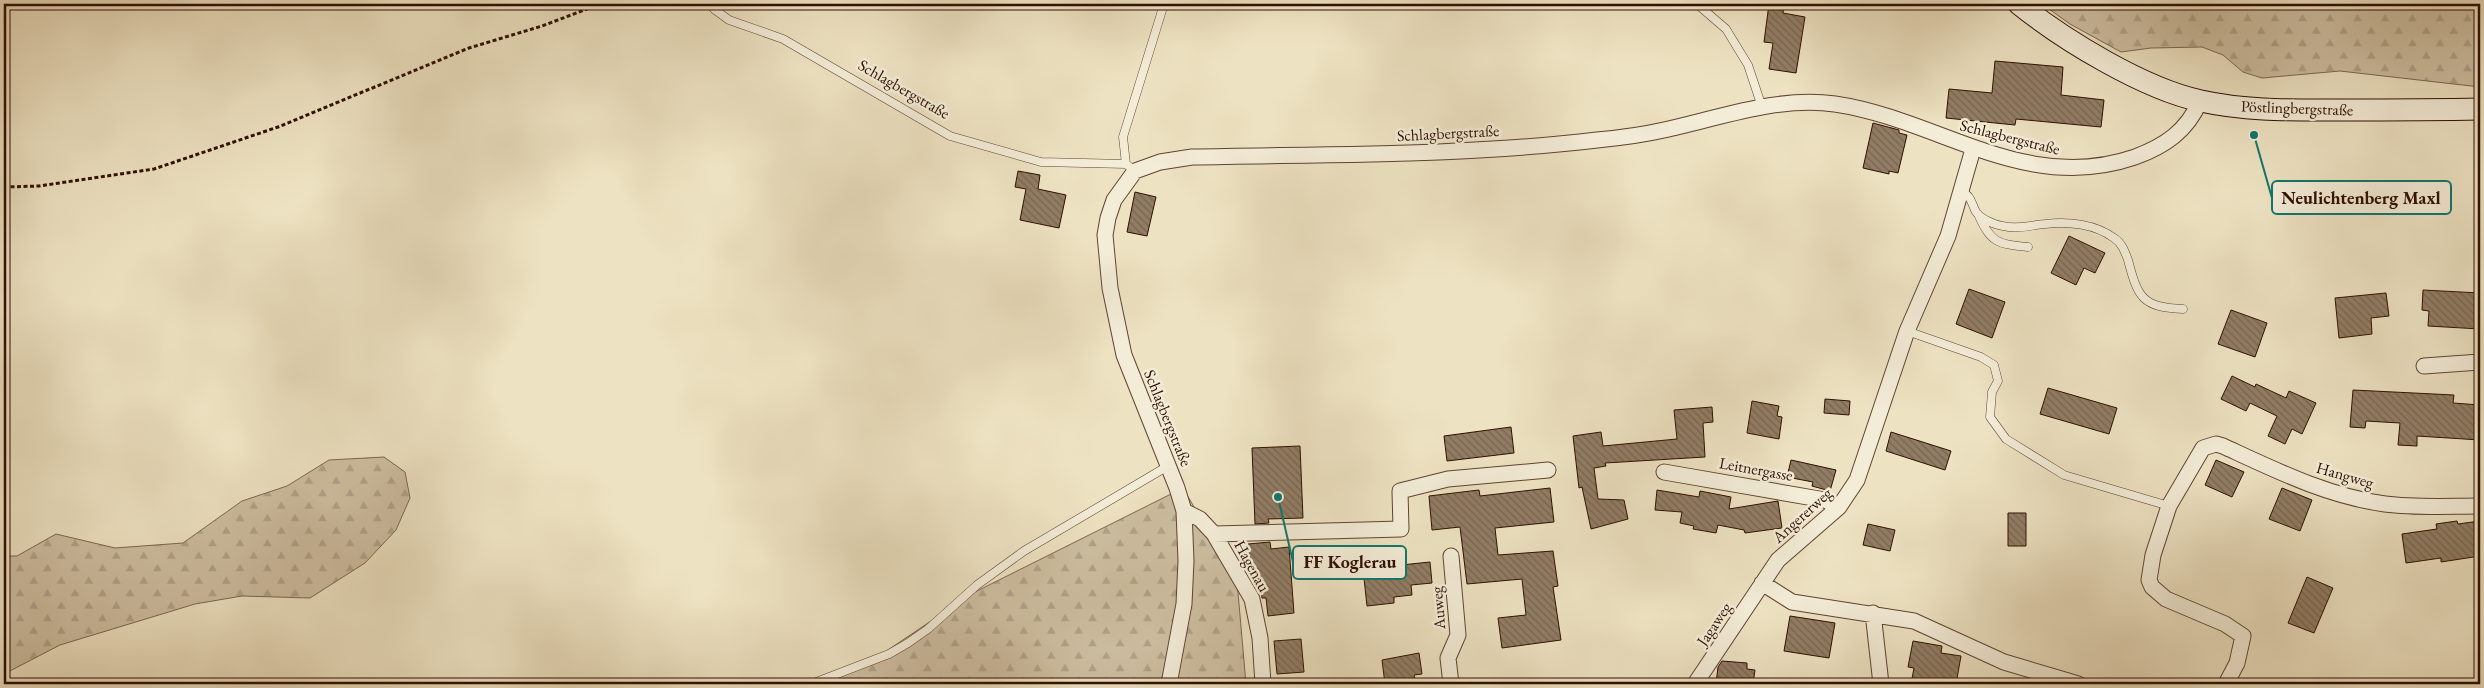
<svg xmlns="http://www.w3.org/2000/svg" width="2484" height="688" font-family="'EB Garamond',serif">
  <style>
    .forest { fill: url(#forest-firs); stroke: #7e6650 }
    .building { fill: url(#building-back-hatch); stroke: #2e0f00 }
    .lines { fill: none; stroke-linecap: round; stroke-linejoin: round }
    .service-casing { stroke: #5e4430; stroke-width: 9 }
    .minor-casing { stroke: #5e4430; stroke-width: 17 }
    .secondary-casing { stroke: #2e0f00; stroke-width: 23 }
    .path { stroke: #2e0f00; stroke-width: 3; stroke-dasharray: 4 2.5; stroke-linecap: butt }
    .service { stroke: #f3ecd7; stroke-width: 8 }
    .minor { stroke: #f3ecd7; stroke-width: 15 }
    .secondary { stroke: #f3ecd7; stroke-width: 21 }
    .labels { text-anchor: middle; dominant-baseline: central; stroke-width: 5; stroke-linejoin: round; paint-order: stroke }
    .street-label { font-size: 16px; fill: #2e0f00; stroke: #f3ecd7 }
    .leader { fill: none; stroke: #0f766e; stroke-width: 2 }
    .callout-dot { fill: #0f766e; stroke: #f3ecd7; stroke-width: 2 }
    .callout { fill: #f3ecd7; stroke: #0f766e; stroke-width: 2 }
    .callout-label { font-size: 18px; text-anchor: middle; font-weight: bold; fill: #2e0f00 }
  </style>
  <defs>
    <pattern id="forest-firs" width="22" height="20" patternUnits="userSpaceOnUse" patternTransform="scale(1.25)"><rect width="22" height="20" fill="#cdbea1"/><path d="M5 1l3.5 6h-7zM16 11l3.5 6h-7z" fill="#b0a289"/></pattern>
    <pattern id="building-back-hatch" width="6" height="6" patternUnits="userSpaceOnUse" patternTransform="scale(1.25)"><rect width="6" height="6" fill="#917d65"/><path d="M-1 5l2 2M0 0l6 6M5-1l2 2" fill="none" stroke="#776551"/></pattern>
  </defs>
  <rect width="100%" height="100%" fill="#ede2c2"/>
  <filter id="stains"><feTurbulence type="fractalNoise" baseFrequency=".004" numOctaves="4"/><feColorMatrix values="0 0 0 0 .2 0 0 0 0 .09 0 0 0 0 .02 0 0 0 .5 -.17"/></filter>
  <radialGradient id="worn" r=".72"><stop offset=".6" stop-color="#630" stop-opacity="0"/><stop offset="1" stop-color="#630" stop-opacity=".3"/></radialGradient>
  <!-- forest -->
  <path class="forest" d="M2042 4H2480V87L2340 71 2262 78 2243 72 2223 55 2202 47 2151 48 2121 52 2070 24Z
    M384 457 405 472 410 498 396 530 365 563 310 598 242 596 195 604 60 645 4 674V556H17L56 534 115 548 183 543 242 501 287 486 329 460Z
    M1183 488 1237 581 1246 684H804L885 652 971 594Z"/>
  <!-- building -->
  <path class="building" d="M1769 4H1784L1783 13 1805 17 1796 73 1769 69 1773 43 1764 42Z
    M1995 61 2063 67 2061 95 2104 100 2101 127 2016 119 2015 125 1946 118 1949 89 1992 93Z
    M1873 123 1899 130V133L1907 135 1898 173 1889 171V174L1863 168Z
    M1018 171 1040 175 1038 189 1066 195 1059 228 1020 220 1026 189 1015 187Z
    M1135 192 1156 197 1147 236 1127 232Z
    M2069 236 2105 253 2095 273 2084 268 2076 285 2051 273Z
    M1969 289 2005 302 1992 338 1956 324Z
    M2423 290 2480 293V329L2428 326 2429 311 2422 310Z
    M2386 293 2389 316 2371 318 2372 334 2339 338 2335 298Z
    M2231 310 2267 323 2255 357 2218 344Z
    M2232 376 2255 387 2256 384 2286 398 2289 391 2316 403 2302 434 2292 429 2285 444 2268 436 2277 416 2250 403 2246 411 2221 399Z
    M2048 388 2117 408 2109 434 2040 414Z
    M2353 390 2454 395 2453 403 2480 405V440L2417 436V446L2398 445 2400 423 2366 421 2365 428 2350 427Z
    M1825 399 1850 401 1849 415 1824 413Z
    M1752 401 1779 406 1777 416 1782 417 1779 439 1747 433Z
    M1712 407 1713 422 1703 423 1705 457 1605 463 1606 466 1594 468 1598 499 1624 500 1628 519 1591 529 1582 487 1579 488 1573 436 1601 432 1603 446 1677 439 1674 410Z
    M1511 427 1514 453 1447 461 1444 436Z
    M1891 432 1951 451 1945 470 1886 451Z
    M1300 446 1303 518 1268 519 1269 523 1255 524 1252 448Z
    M1791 460 1836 470 1830 491 1812 486 1813 482 1787 477Z
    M2216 460 2244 472 2232 497 2205 485Z
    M1550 488 1554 522 1495 528 1498 555 1553 551 1558 586 1553 587 1561 640 1502 648 1498 618 1526 615 1522 579 1467 584 1460 527 1432 530 1429 496 1479 490 1480 496Z
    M2282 488 2312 500 2300 531 2269 519Z
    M1657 490 1699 497 1700 491 1731 497 1729 509 1778 501 1782 528 1745 533 1744 530 1718 525 1716 533 1693 529 1694 526 1680 523 1682 512 1655 510Z
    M2008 513H2026V546H2008Z
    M2457 521 2458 524 2480 521V556L2441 562V558L2406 563 2402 534 2437 529 2436 524Z
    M1868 524 1895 530 1890 551 1863 545Z
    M1270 542 1271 549 1289 547 1294 613 1268 616 1266 598H1262L1259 573 1252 574 1248 544Z
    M1430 562 1432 583 1411 585 1412 595 1394 597V603L1367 606 1363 569Z
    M2307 577 2333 588 2314 633 2288 623Z
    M1790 616 1835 623 1829 658 1784 651Z
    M1301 639 1304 672 1277 674 1274 641Z
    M1913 641 1942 646 1941 653 1961 656 1956 684H1911L1914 668 1908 667Z
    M1419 653 1422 674 1414 675 1416 684H1385L1382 660Z
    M1722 661 1747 663V669L1755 670 1753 684H1716L1718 667Z"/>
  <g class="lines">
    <!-- service casing -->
    <g class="service-casing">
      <path id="service" d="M711 4 714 9 729 20 783 39 950 136 1041 162 1126 164 1135 171
        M1697 4 1726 29 1748 65 1762 107
        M1126 164 1123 137 1164 4
        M1961 191C1972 196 1971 203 1976 212 1981 219 1995 225 2003 226 2017 230 2031 225 2045 224 2068 221 2095 224 2114 238 2122 243 2125 252 2128 260 2138 298 2142 307 2183 309
        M1978 214C1991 243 1997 244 2028 247
        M1907 331 1981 357 1994 365 1998 381 1992 392 1990 417 2006 439 2064 475 2169 506
        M811 684 889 654 908 643 928 629 977 585 1024 551 1168 466"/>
    </g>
    <!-- minor casing -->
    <g class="minor-casing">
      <path id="minor" d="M2424 366 2480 362
        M1664 472 1825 500 1839 507
        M1184 511 1200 519 1214 534 1252 599 1260 638 1263 684
        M1214 534 1401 529 1400 491 1448 479 1548 470
        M1451 556 1458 635 1448 658 1451 684
        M1762 583 1792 602 1914 621 2004 662 2078 684
        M1873 613 1881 684
        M1169 684 1184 604 1186 561 1184 511 1177 488 1124 355 1110 288 1105 235 1108 218 1114 200 1135 171 1160 162 1192 157C1327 154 1462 156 1597 140 1619 138 1642 135 1664 130 1720 118 1777 96 1835 104 1938 119 2025 195 2135 157 2165 146 2187 131 2200 101
        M1695 684 1778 560 1839 507 1857 480 1907 331 1948 236 1973 149
        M2226 684 2237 663 2243 636 2225 624 2166 599 2152 587 2149 580 2153 555 2169 506 2203 448 2216 444 2223 446C2275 470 2327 496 2385 504 2416 508 2449 506 2480 506"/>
    </g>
    <!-- secondary casing -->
    <g class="secondary-casing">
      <path id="secondary" d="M2019 4C2064 40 2144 89 2201 101 2246 111 2291 110 2337 110 2384 110 2432 110 2480 109"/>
    </g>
    <!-- path -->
    <path class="path" d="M651 4 700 8
      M4 187 39 186 154 169 278 127 469 48 542 26 600 4"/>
    <!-- service -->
    <use href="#service" class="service"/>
    <!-- minor -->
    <use href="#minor" class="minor"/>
    <!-- secondary -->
    <use href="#secondary" class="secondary"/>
  </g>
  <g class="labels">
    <!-- street labels -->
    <g class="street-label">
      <text transform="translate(904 89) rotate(30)">Schlagbergstraße</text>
      <text transform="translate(2297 108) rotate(2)">Pöstlingbergstraße</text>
      <text transform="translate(1448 133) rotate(-3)">Schlagbergstraße</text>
      <text transform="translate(2010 137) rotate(14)">Schlagbergstraße</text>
      <text transform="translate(1168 418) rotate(68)">Schlagbergstraße</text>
      <text transform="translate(1756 469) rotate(10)">Leitnergasse</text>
      <text transform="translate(2345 475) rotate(16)">Hangweg</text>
      <text transform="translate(1802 515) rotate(-42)">Angererweg</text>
      <text transform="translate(1252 566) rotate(61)">Hagenau</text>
      <text transform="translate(1438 608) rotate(-95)">Auweg</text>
      <text transform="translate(1714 624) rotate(-56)">Jagaweg</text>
    </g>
  </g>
  <!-- callouts -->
  <path class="leader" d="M2254 135L2272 198M1278 497L1293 562"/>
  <g class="callout-dot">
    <circle cx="2254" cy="135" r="5"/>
    <circle cx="1278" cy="497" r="5"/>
  </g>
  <g class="callout">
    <rect x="2272" y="181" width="179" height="33" rx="5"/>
    <rect x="1293" y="546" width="113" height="33" rx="5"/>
  </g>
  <g class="callout-label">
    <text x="2361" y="204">Neulichtenberg Maxl</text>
    <text x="1350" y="568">FF Koglerau</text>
  </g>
  <!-- margin -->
  <rect width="2484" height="688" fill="none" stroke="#ede2c2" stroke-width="20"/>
  <rect x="5" y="5" width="2474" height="678" fill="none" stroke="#2e0f00" stroke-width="2.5"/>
  <rect x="10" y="10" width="2464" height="668" fill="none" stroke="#2e0f00"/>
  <rect width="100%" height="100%" filter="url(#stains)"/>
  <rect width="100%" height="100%" fill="url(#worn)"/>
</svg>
